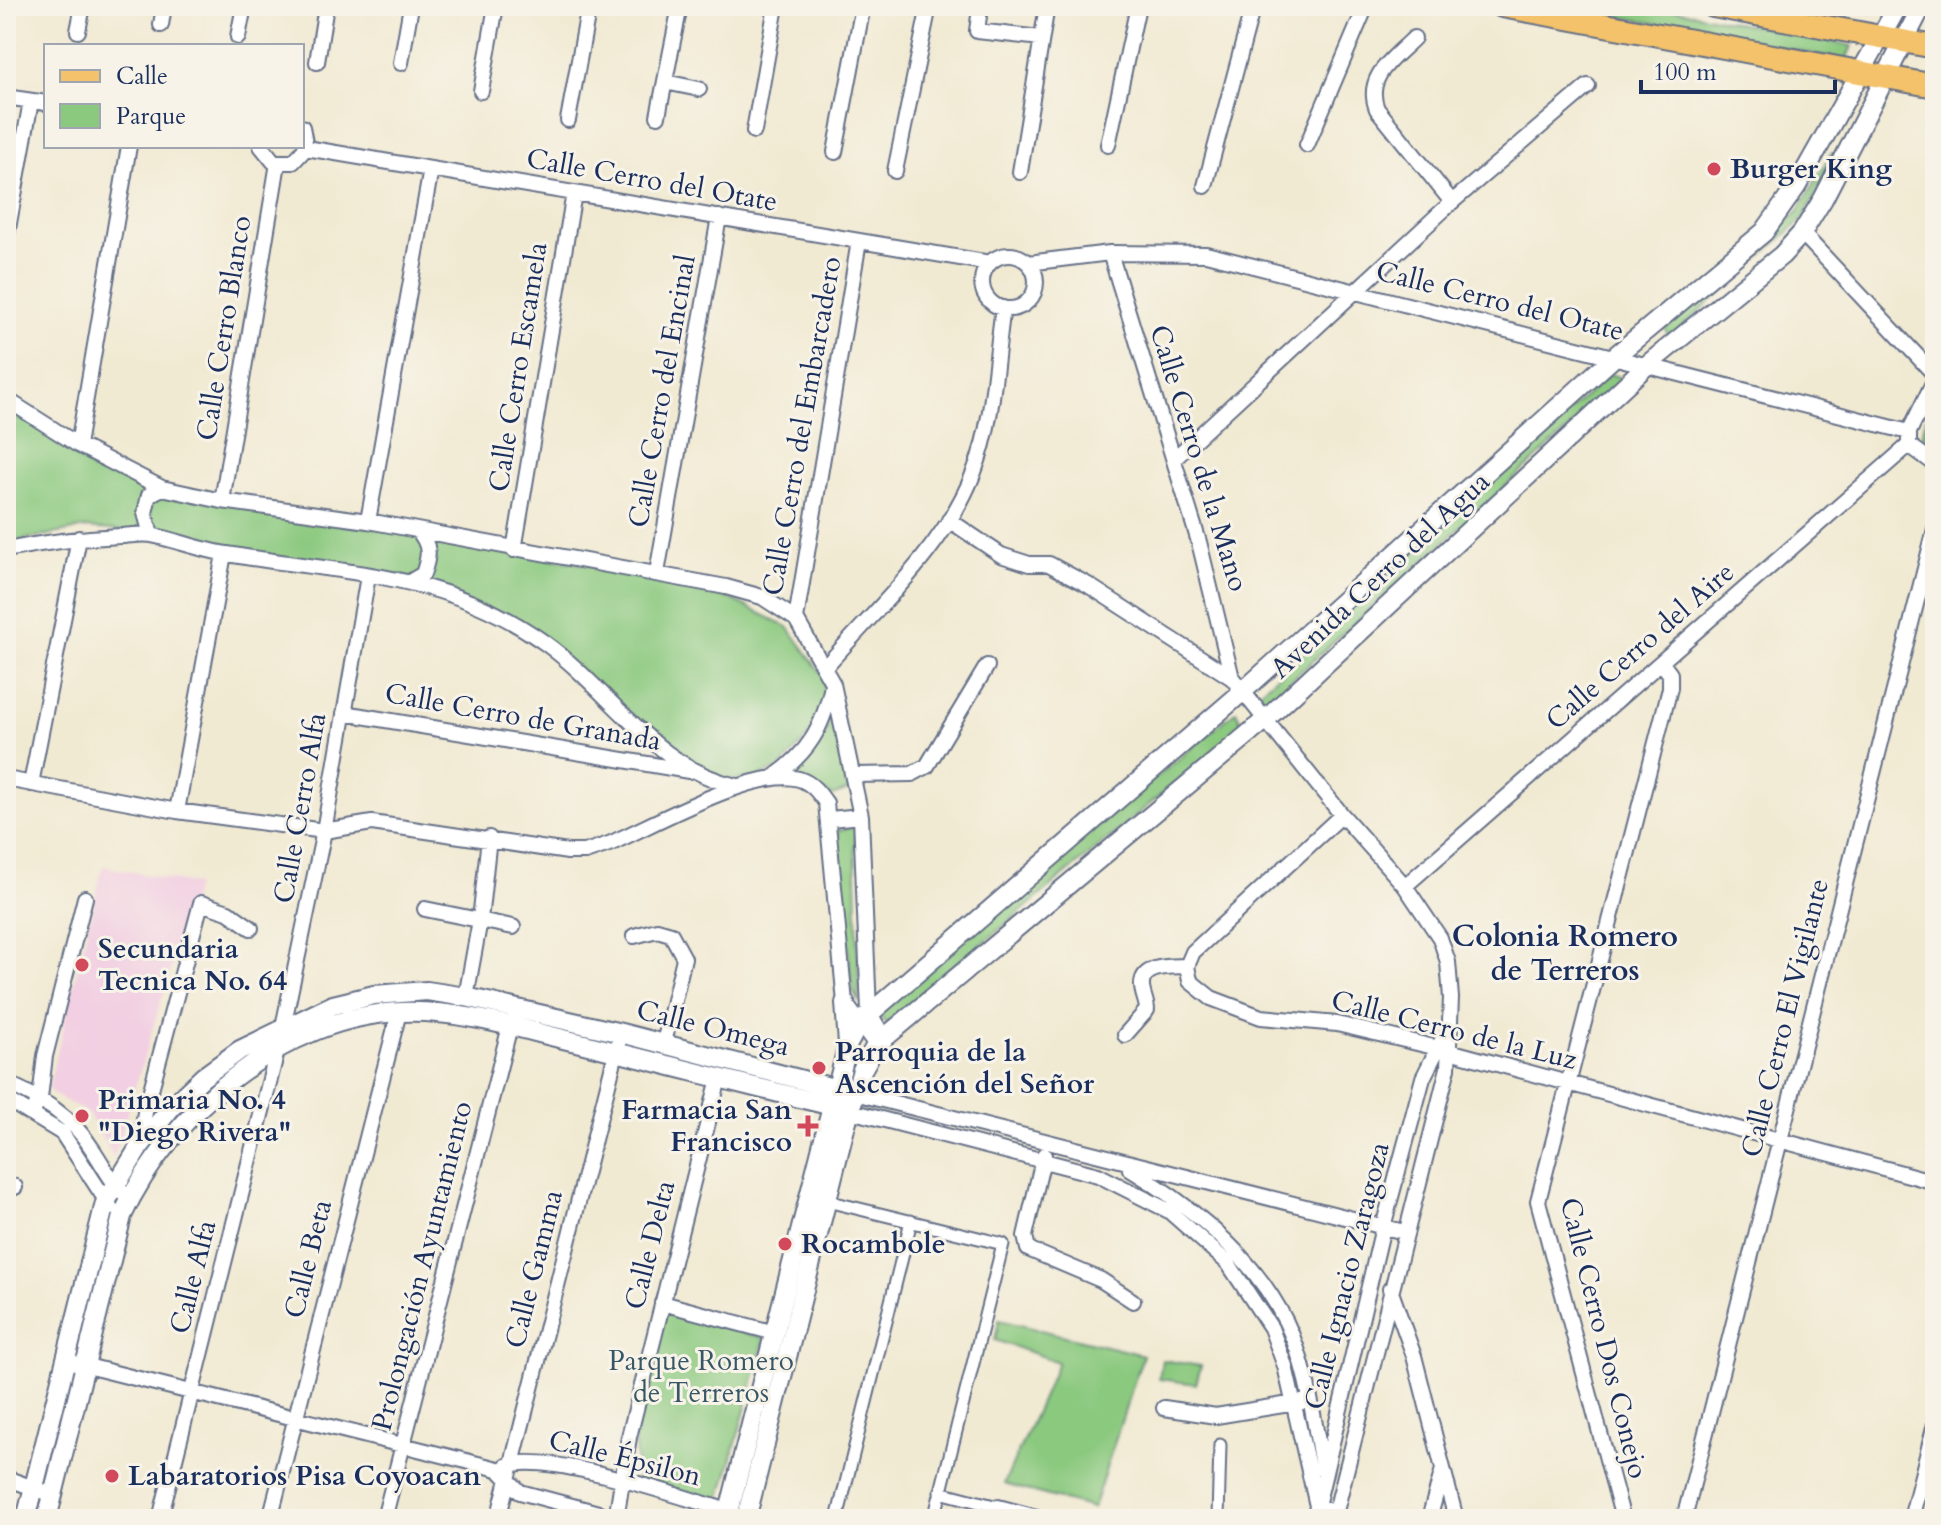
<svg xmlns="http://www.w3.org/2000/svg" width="1941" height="1525" font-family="Cardo,serif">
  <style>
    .built { fill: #f2cfe2 }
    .green { fill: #8bc97f; stroke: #537c6e; stroke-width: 2 }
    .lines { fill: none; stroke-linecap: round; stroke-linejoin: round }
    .pedestrian-casing { stroke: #667087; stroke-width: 15 }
    .minor-casing { stroke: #667087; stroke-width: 18 }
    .tertiary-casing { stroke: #667087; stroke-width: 22 }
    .primary-casing { stroke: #667087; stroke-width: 26 }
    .pedestrian { stroke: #fff; stroke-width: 11 }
    .minor { stroke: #fff; stroke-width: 14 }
    .tertiary { stroke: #fff; stroke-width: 18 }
    .primary { stroke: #f3c26a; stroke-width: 22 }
    .poi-dot { fill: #d1495b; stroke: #f7f3e8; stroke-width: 3 }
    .labels { text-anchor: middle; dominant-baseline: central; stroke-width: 6; stroke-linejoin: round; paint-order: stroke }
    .poi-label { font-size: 28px; font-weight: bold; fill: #1b2f5e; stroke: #f7f3e8; text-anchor: start }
    .street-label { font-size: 28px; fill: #1b2f5e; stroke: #f7f3e8 }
    .park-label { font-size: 28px; fill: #375666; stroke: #f7f3e8 }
    .neighbourhood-label { font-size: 30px; font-weight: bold; fill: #1b2f5e; stroke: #f7f3e8 }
  </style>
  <rect width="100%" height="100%" fill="#f7f3e8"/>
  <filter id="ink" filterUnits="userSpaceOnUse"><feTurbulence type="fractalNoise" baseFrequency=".0125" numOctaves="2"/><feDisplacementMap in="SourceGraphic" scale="16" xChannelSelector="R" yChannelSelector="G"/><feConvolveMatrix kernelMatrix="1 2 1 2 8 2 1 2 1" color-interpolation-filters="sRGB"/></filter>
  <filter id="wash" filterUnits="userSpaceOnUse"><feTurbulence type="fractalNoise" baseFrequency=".006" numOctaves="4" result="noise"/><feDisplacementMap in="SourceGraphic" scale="32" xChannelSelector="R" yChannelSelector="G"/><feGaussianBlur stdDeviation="1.8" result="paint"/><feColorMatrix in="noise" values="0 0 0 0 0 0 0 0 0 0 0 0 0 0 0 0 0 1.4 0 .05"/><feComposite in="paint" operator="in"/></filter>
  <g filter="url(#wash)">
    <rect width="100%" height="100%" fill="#f1ead3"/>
    <!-- built -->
    <path class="built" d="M103 866 196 885 114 1157 88 1113 51 1093 49 1085Z"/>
    <!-- green -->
    <path class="green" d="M1565 6H1657L1852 46 1846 60Z
      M1831 153 1835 155 1803 219 1669 338 1665 328 1798 212Z
      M1610 374 1624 379 1267 702 1258 693Z
      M1935 404V459L1923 447C1921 429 1924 418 1935 404Z
      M6 406 73 451 160 490 656 577 731 599 788 627 824 677V708L818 725 779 769 756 777 726 781 694 768 507 615 368 574 151 533 85 528 6 543Z
      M833 705 849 790 832 796 788 773 826 734Z
      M1236 711 1243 726 886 1024 877 1011Z
      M855 827 859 1002 852 989 838 830Z
      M663 1312 765 1338 719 1504 638 1481 634 1433Z
      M999 1320 1143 1355 1093 1508 1004 1484 1058 1362 995 1340Z
      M1162 1360 1201 1366 1196 1384 1159 1379Z"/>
  </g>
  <g filter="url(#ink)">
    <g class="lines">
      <!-- pedestrian casing -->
      <g class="pedestrian-casing">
        <path id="pedestrian" d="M827 1201 1003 1244 934 1519
          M940 1492 998 1507
          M837 1519 911 1221
          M1218 1519 1220 1445"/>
      </g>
      <!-- minor casing -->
      <g class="minor-casing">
        <path id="minor" d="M979 16 977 31 1041 38
          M161 25 164 6
          M78 31 83 6
          M238 37 244 6
          M1414 38C1393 59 1364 77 1377 109L1452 202
          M317 62 326 6
          M401 63 411 6
          M665 82 699 89
          M481 91 496 6
          M6 97 46 103
          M658 116 680 6
          M568 120 589 6
          M754 131 776 6
          M1108 145 1138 6
          M1307 145 1366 6
          M261 146 274 162H293L306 148 302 127
          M306 148 990 263
          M835 152 863 6
          M895 171 929 6
          M1020 172 1047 6
          M1205 186 1253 6
          M1802 233 1935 375
          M6 240 31 101
          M1110 253 1199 542 1232 678
          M982 282a27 27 0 1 1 54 0a27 27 0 1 1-54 0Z
          M1028 263 1110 253 1206 254 1909 432
          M1935 379 1909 432V445L1935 464
          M6 399 78 445 162 488 222 501 368 521 726 587 762 597 796 619 833 684 861 816 869 1012 884 1037
          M78 445 129 146
          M1174 459 1452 202 1588 86
          M222 501 278 163
          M949 520 1001 555 1029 564H1049L1088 585 1232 678 1342 815 1405 886 1440 938 1448 962 1451 998 1448 1068 1334 1519
          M368 521 431 169
          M151 535 145 513 149 495 162 488
          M6 550C45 542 80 538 120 536 129 536 142 533 151 535 176 540 201 550 227 554 343 574 445 571 545 643 609 689 657 770 737 786
          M514 550 574 193
          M657 573 719 217
          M411 581 423 574C429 557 431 546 419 532
          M796 619 859 241
          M826 666C878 607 946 546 974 472 994 421 995 361 1003 308
          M344 713 689 771
          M855 775 912 774 927 766 987 666
          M774 777C810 751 822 729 832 686
          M6 779 177 811 324 831 372 823 568 852H585L609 844C651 826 757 766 799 779 812 783 819 793 826 803L845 1003 876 1045
          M31 784 79 538
          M177 811 224 554
          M1342 815 1193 952 1187 966 1190 981 1211 998 1261 1017 1337 1024 1438 1048 1935 1182
          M830 819 861 816
          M1405 886 1909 445
          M425 909 513 927
          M634 936 657 930 671 934 684 958 664 1043
          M466 997 480 920 489 838
          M1125 1035 1147 1010C1147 1001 1141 992 1142 984 1143 964 1173 967 1187 966
          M6 1083C41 1098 72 1116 93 1150 106 1169 112 1185 130 1199
          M855 1093 1404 1232
          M6 1099 62 1133 111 1208
          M850 1111 1098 1175 1169 1211 1228 1263 1271 1328 1285 1366 1317 1506 1336 1512
          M33 1112 40 1098 45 1056 85 898
          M140 1145 145 1112 201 903 228 912 251 928
          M1044 1155 1025 1236 1028 1249 1101 1280 1133 1301
          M1130 1169C1191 1206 1254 1256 1286 1322 1308 1367 1314 1422 1323 1471
          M6 1183 15 1187
          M1390 1289 1414 1356 1456 1519
          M662 1303 775 1333
          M67 1361 498 1469 520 1492 621 1519
          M1164 1408 1216 1416 1302 1402
          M506 1466C546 1450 683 1498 729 1511L737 1519
          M6 1478 53 1495
          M998 1507 1044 1519
          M160 1519 283 1027 324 831 368 576
          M270 1519 399 1012
          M384 1519 510 1026
          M498 1519 621 1033
          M616 1519 629 1437 719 1078
          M1314 1519 1383 1227 1423 1078 1441 1042
          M1429 1519 1443 1469
          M1623 1519 1538 1201 1670 688V674L1661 662
          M1684 1519 1935 529
          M1911 1519 1935 1424
          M1933 1519 1935 1511"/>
      </g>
      <!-- tertiary casing -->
      <g class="tertiary-casing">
        <path id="tertiary" d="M845 1003 848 1044
          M26 1519 105 1203 140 1146 173 1105 203 1077 240 1050 333 1005 374 995 427 991 466 997 621 1033 845 1091
          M47 1519 122 1216C170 1112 284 1015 403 1012 462 1010 520 1029 576 1042 664 1064 752 1087 841 1108
          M727 1519 848 1044 860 1022 1241 693 1614 357 1764 232 1796 187 1898 6
          M746 1519 846 1124 862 1070 876 1045 1264 721 1647 365 1782 255 1802 233 1823 199 1922 6"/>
      </g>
      <!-- primary casing -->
      <g class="primary-casing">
        <path id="primary" d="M1502 6 1935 86
          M1713 6 1935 47"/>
      </g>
      <!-- pedestrian -->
      <use href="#pedestrian" class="pedestrian"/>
      <!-- minor -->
      <use href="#minor" class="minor"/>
      <!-- tertiary -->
      <use href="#tertiary" class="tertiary"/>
      <!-- primary -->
      <use href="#primary" class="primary"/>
    </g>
  </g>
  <!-- markers -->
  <g class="poi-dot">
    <circle cx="1714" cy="169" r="8"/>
    <circle cx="82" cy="965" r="8"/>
    <circle cx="819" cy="1068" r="8"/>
    <circle cx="82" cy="1116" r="8"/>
    <path d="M804 1114h8v8h8v8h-8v8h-8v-8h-8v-8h8z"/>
    <circle cx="785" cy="1244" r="8"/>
    <circle cx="112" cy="1476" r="8"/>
  </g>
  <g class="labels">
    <!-- poi labels -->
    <g class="poi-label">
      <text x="1730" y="169">Burger King</text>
      <text x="98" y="949">Secundaria<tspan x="98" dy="32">Tecnica No. 64</tspan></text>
      <text x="835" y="1052">Parroquia de la<tspan x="835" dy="32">Ascención del Señor</tspan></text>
      <text x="98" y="1100">Primaria No. 4<tspan x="98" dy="32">"Diego Rivera"</tspan></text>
      <text x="792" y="1110" text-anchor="end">Farmacia San<tspan x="792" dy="32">Francisco</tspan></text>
      <text x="801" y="1244">Rocambole</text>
      <text x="128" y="1476">Labaratorios Pisa Coyoacan</text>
    </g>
    <!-- street labels -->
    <g class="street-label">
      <text transform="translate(652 180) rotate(10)">Calle Cerro del Otate</text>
      <text transform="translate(1500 301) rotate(14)">Calle Cerro del Otate</text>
      <text transform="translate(224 328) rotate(-81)">Calle Cerro Blanco</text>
      <text transform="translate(518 367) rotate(-81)">Calle Cerro Escamela</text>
      <text transform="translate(662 391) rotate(-80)">Calle Cerro del Encinal</text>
      <text transform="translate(802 426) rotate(-80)">Calle Cerro del Embarcadero</text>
      <text transform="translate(1199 458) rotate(73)">Calle Cerro de la Mano</text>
      <text transform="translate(1380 575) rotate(-43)">Avenida Cerro del Agua</text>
      <text transform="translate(1640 646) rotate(-41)">Calle Cerro del Aire</text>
      <text transform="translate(523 717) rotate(10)">Calle Cerro de Granada</text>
      <text transform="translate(300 808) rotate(-80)">Calle Cerro Alfa</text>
      <text transform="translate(1785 1018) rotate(-76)">Calle Cerro El Vigilante</text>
      <text transform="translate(713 1028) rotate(14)">Calle Omega</text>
      <text transform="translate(1454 1030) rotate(14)">Calle Cerro de la Luz</text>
      <text transform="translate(650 1245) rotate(-76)">Calle Delta</text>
      <text transform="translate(308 1259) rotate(-76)">Calle Beta</text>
      <text transform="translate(422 1266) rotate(-76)">Prolongación Ayuntamiento</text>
      <text transform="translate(534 1269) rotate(-76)">Calle Gamma</text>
      <text transform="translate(1347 1276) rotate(-76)">Calle Ignacio Zaragoza</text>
      <text transform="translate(193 1277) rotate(-76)">Calle Alfa</text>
      <text transform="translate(1604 1338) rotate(76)">Calle Cerro Dos Conejo</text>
      <text transform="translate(625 1458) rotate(14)">Calle Épsilon</text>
    </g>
    <!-- park labels -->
    <g class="park-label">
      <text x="701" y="1361">Parque Romero<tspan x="701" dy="32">de Terreros</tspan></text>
    </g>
    <!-- neighbourhood labels -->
    <g class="neighbourhood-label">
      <text x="1565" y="936">Colonia Romero<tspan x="1565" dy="34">de Terreros</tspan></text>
    </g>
  </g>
  <!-- margin -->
  <rect width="1941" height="1525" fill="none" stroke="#f7f3e8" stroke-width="32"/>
  <!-- legend -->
  <rect x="44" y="44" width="260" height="104" fill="#f7f3e8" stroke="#9fa5b1" stroke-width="2"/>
  <rect x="60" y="70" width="40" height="12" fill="#f3c26a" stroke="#9fa5b1" stroke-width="2"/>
  <text x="116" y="84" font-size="24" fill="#1b2f5e">Calle</text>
  <rect x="60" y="104" width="40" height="24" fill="#8bc97f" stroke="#9fa5b1" stroke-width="2"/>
  <text x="116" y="124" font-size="24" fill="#1b2f5e">Parque</text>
  <!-- scale -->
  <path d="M1641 80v12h194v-12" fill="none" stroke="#1b2f5e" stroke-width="4"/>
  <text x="1653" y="80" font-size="24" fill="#1b2f5e" stroke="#f7f3e8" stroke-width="6" paint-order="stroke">100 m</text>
</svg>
